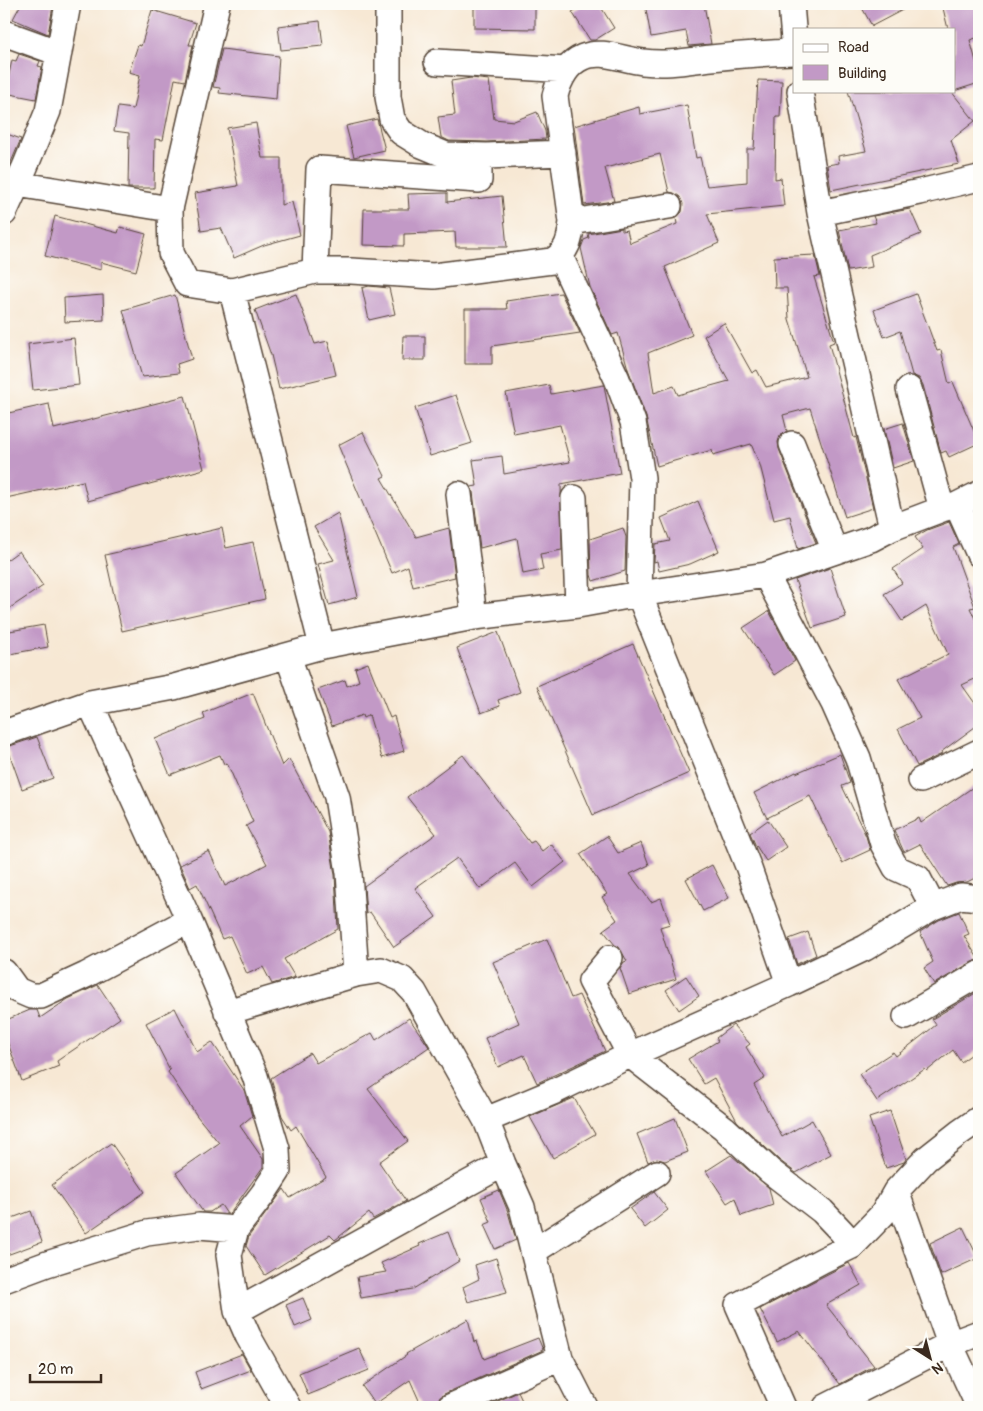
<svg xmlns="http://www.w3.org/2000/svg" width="983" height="1411" font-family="Pangolin,sans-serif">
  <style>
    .building { fill: #c299c6 }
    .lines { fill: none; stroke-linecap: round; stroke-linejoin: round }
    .minor-casing { stroke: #574639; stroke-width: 28 }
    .minor { stroke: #fff; stroke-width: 25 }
  </style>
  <rect width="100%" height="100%" fill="#fdfcf7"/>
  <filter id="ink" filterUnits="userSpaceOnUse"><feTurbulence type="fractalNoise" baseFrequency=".02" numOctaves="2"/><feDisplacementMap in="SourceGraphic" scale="10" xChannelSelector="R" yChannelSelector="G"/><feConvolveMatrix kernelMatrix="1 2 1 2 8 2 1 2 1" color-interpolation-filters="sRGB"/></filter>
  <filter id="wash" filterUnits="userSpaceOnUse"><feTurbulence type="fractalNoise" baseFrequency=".0096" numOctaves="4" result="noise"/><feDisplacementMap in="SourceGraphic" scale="20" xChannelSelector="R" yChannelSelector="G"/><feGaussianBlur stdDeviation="1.12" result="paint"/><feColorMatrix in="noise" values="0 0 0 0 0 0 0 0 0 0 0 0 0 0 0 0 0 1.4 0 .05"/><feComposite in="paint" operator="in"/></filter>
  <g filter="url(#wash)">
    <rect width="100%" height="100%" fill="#f7e8d4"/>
    <g id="blocks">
      <!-- building -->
      <path class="building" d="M21 4H47L53 6 48 34 13 19Z
        M474 4H535V29L474 28Z
        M585 4H599L614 28 595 40H590L572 12Z
        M645 4H704L711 44 689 46 686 31 651 37Z
        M860 4H914L872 26Z
        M942 4H979V37L970 40 979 72V83L954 91V29H948Z
        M152 10 196 23 189 45H193L185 81 175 79 163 140 155 139 154 188H128L129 133 114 131 118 107 133 109 140 75 129 72 138 45 141 46Z
        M320 21 323 46 281 50 278 26Z
        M222 49 279 56 276 99 219 93 220 88 213 87Z
        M19 54 40 61 38 66 42 67 36 99 5 93 12 60 16 61Z
        M471 78 489 80 494 119 514 121 537 112 545 131 546 139 487 142 449 141 441 137 438 117 455 115 451 81Z
        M758 80 782 81 780 117H776L775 179 781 178 784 206 707 214 719 243 665 267 692 335 648 353 654 393 674 386 678 395 729 381 704 336 724 323 752 373 757 370 766 387 807 377 789 319 787 288H775L774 257 815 255 820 276 814 277 834 342 829 344 854 438 856 437 873 508 845 517 810 408 783 415 787 431 780 436 778 442 779 449 816 543 798 549 790 516 774 520 760 465 751 444 713 455 712 450 657 466 646 417 628 369 618 333 612 335 590 287 581 248 584 240 589 238 588 234 622 228V231L627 230 630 243 677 224 676 218 682 212 683 204 680 197 674 193 669 192 660 154 605 168 614 201 584 205 574 126 639 107 640 114 687 105 696 158 700 157 707 186 747 182V149H754Z
        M848 91H951L975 121 951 140 959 164 831 190 827 165 839 163 838 156 866 151Z
        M377 119 385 150 354 157 346 126Z
        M256 123 262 158H281V205L292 202 300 235 264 245 234 258 221 228 201 231 195 193 238 186 227 128Z
        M4 133 21 139 8 169 4 168Z
        M447 193V202L502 196 507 247H456L455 232 404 234V246L363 245 364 209H409L408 194Z
        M910 209 921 234 870 255 872 267 848 271 839 230 876 223 873 216Z
        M55 216 118 233 120 227 146 234 136 271 101 262V270L45 256Z
        M369 286 389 288 395 314 369 320 362 288Z
        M561 293 580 333 492 346V364H465V309H507L506 301Z
        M296 294 315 344 328 341 336 375 279 389 271 355 255 310Z
        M916 294 937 351 941 350 949 384 953 382 979 443 949 457 946 451 941 453 923 385 919 378 912 375 900 331 884 337 874 310Z
        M103 295 104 320 65 322 64 298Z
        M175 295 192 359 177 364 179 373 142 377 123 310Z
        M403 336H425V360H402Z
        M74 338 79 385 33 390 28 344Z
        M549 385 551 394 604 385 620 473 561 484 562 550 540 554 543 570 523 574 517 538 480 548 473 492 471 487 477 486 473 460 502 456 504 474 570 462 560 425 514 434 506 393Z
        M456 395 472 443 430 456 415 408Z
        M185 396 204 469 88 501 83 481 6 498 4 486V414L49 404 54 429Z
        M903 423 914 461 893 468 884 429Z
        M363 432 385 476 381 478 416 537 449 528 455 577 413 587 408 566 392 573 338 445Z
        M698 501 719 551 690 564 659 571 657 561 654 562 655 544 670 541 661 518Z
        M338 513 358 597 329 605 318 564 334 560 314 527Z
        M949 522 959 544 953 547 975 607 970 608 979 627V677L962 685 979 709V724L941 752 942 754 917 766 898 729 920 718 898 679 948 654 926 606 902 621 884 594 902 583 893 569 923 549 915 537 927 530Z
        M222 528 226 548 253 542 265 599 122 631 105 555Z
        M623 528 626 537 625 571 593 581 591 575 590 539Z
        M19 551 43 586 4 612V562Z
        M830 568 846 617 812 628 795 580Z
        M769 611 795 661 774 675 743 628Z
        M44 625 48 647 4 655V632Z
        M498 632 520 692 498 700 500 706 481 713 457 648Z
        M633 644 689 773 593 815 537 686Z
        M368 663 390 718 394 716 404 751 382 758 369 715 363 718 362 715 332 726 318 690 345 680 347 686 359 681 355 668Z
        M253 693 282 766 289 759 328 832 335 875 338 929 284 959 295 977 272 984 263 967 247 974 230 936 222 939 197 884 190 888 180 865 209 851 225 886 267 864 246 826 253 822 227 763 224 764 220 755 170 775 155 739 205 719 203 713Z
        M37 737 53 778 22 789 7 747Z
        M840 754 850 783 842 786 866 836 870 850 842 863 810 796 767 818 754 793 796 772V773Z
        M463 755 530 843 534 841 542 851 551 844 565 862 533 887 515 863 480 889 457 858 415 888 436 917 394 947 370 912 366 914 364 886 436 834 407 797Z
        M979 783V876L967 882 956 883 947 886 920 844 904 852 894 830 919 818 921 823Z
        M768 820 786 847 766 861 755 844 750 833Z
        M607 836 618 853 641 843 649 865 630 874 651 902 661 898 670 924 660 927 676 979 629 994 620 968 624 962 627 961 619 947 615 945 603 930 617 920 602 897 607 894 580 854Z
        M712 865 729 898 703 911 686 879Z
        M959 912 969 934 964 936 979 960 972 962 934 984 924 968 933 962 920 932 939 920Z
        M808 932 816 955 797 964 789 939Z
        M547 939 571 998 579 995 605 1051 537 1083 524 1055 498 1067 485 1038 519 1023 493 962Z
        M686 976 699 996 679 1010 666 990Z
        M98 985 120 1018 57 1061 59 1066 22 1081 4 1033V1021L30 1010H37L40 1018 68 999Z
        M979 991V1049L961 1062 953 1050 927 1071 925 1069 877 1101 859 1074 893 1052 896 1056 936 1025 932 1019Z
        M175 1008 197 1052 212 1042 244 1090 252 1116 240 1126 263 1159V1167L229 1214H227L221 1205 210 1212H203L176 1173 219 1143 197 1116 168 1072 170 1070 146 1023Z
        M409 1018 429 1047 368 1089 408 1141 379 1162 406 1201 373 1219 369 1213 335 1240 330 1235 265 1275 246 1246 249 1236 284 1189 290 1198 326 1177 296 1126 291 1130 282 1116 271 1078 310 1053 316 1063 372 1033 376 1040Z
        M733 1025 750 1044 746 1047 765 1078 754 1085 782 1137 812 1120 831 1154 796 1173 779 1160 737 1121 714 1078 704 1084 688 1059 718 1041 716 1038Z
        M574 1098 595 1134 553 1158 530 1117Z
        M890 1111 906 1159 904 1162 886 1168 869 1118Z
        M675 1118 688 1152 665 1161 657 1159 648 1162 637 1134Z
        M111 1143 145 1192 86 1233 52 1185Z
        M731 1155 769 1188 773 1205 741 1216 735 1198 727 1203 706 1171Z
        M499 1190 508 1212 516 1240 495 1249 484 1225 491 1222 481 1198Z
        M654 1192 668 1210 645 1228 630 1209Z
        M31 1211 42 1242 4 1256V1221Z
        M963 1227 978 1258 941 1275 930 1243Z
        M448 1232 459 1261 413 1289 361 1298 357 1277 386 1272 381 1263 420 1246 419 1244Z
        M496 1258 507 1292 468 1302 463 1287 479 1279 475 1265Z
        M849 1263 861 1285 826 1305 874 1366 840 1384 799 1331 777 1342 760 1309Z
        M303 1298 312 1320 295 1327 286 1305Z
        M468 1319 474 1342 477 1341 484 1359 538 1338 543 1350 444 1394 438 1399 436 1406 433 1407H422L410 1380 375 1404 362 1386 407 1355 406 1354Z
        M359 1348 369 1370 308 1395 299 1373Z
        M242 1354 251 1370 201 1389 195 1372Z
        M518 1392 525 1407H490L489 1405Z"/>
    </g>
  </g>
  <g filter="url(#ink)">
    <use href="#blocks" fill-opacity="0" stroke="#574639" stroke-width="1"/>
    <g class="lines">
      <!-- minor casing -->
      <g class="minor-casing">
        <path id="minor" d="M217 4 170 209 171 253 187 284 232 291 315 271H351L434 276 552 261C568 252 570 239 572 222L555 96C559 80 566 64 583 57 602 49 623 60 643 62 668 65 686 61 711 58 739 55 766 53 794 52
          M388 4V97L392 119 401 132 422 145 446 155 487 156 563 153
          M791 4 794 40
          M4 33 59 53
          M437 62 566 70
          M800 91 820 213 892 528
          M17 184 170 209
          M4 213 25 167 48 111 68 4
          M820 213 920 192 979 178
          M572 222 669 206
          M560 256 617 379 633 422 642 478 639 594 748 866 789 984
          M315 271 319 169 479 180V156
          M232 291 322 646
          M909 389 942 509
          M792 444 835 551
          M459 494 474 617
          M574 498 578 605
          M957 505 979 554
          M766 575 834 704 858 758 883 844 896 868 918 878 933 907
          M288 656 337 797 349 873 356 974
          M90 703 189 920 255 1076 277 1149 278 1171 263 1194 236 1229 229 1255 237 1311 248 1336 288 1407
          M4 733 90 703 174 687 322 646 474 617 578 605 639 594 766 575 871 539 892 528 942 509 957 505 979 494
          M921 780 979 752
          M610 958 591 981 630 1055 724 1128 770 1171 822 1211 842 1232 852 1246
          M4 972 17 990 31 996H41L86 975 189 920
          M227 1012 356 974 381 970 402 979 414 992 486 1120 503 1164 522 1207 560 1358 585 1407
          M906 1017 979 974
          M486 1120 553 1092 630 1055 789 984 865 948 933 907 961 896 979 898
          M896 1191 950 1344 979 1407
          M534 1251 657 1173
          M4 1280 47 1264 147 1233 199 1226 236 1229
          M237 1311 503 1164
          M450 1407 560 1358
          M783 1407 738 1305 823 1260 852 1246 883 1214 896 1191 926 1159 959 1133 979 1119
          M826 1407 950 1344 979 1333"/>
      </g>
      <!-- minor -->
      <use href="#minor" class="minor"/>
    </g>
  </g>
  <!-- margin -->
  <rect width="983" height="1411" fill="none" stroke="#fdfcf7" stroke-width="20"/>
  <!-- legend -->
  <rect x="793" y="28" width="162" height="65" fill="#fdfcf7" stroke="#afa8a0"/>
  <rect x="803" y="44" width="25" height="8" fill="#ffffff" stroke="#afa8a0"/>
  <text x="838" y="52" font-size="15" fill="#3b2a1e">Road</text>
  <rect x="803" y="65" width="25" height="15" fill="#c299c6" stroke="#afa8a0"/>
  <text x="838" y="78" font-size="15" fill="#3b2a1e">Building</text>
  <!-- north arrow -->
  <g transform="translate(930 1358) rotate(144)" stroke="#fdfcf7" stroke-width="4" paint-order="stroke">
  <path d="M0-4L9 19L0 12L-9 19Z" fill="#3b2a1e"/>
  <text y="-8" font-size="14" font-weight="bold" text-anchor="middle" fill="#3b2a1e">N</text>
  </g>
  <!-- scale -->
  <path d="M30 1374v8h71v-8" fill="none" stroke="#3b2a1e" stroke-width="2.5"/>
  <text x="38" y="1374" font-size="15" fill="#3b2a1e" stroke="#fdfcf7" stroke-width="4" paint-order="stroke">20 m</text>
</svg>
